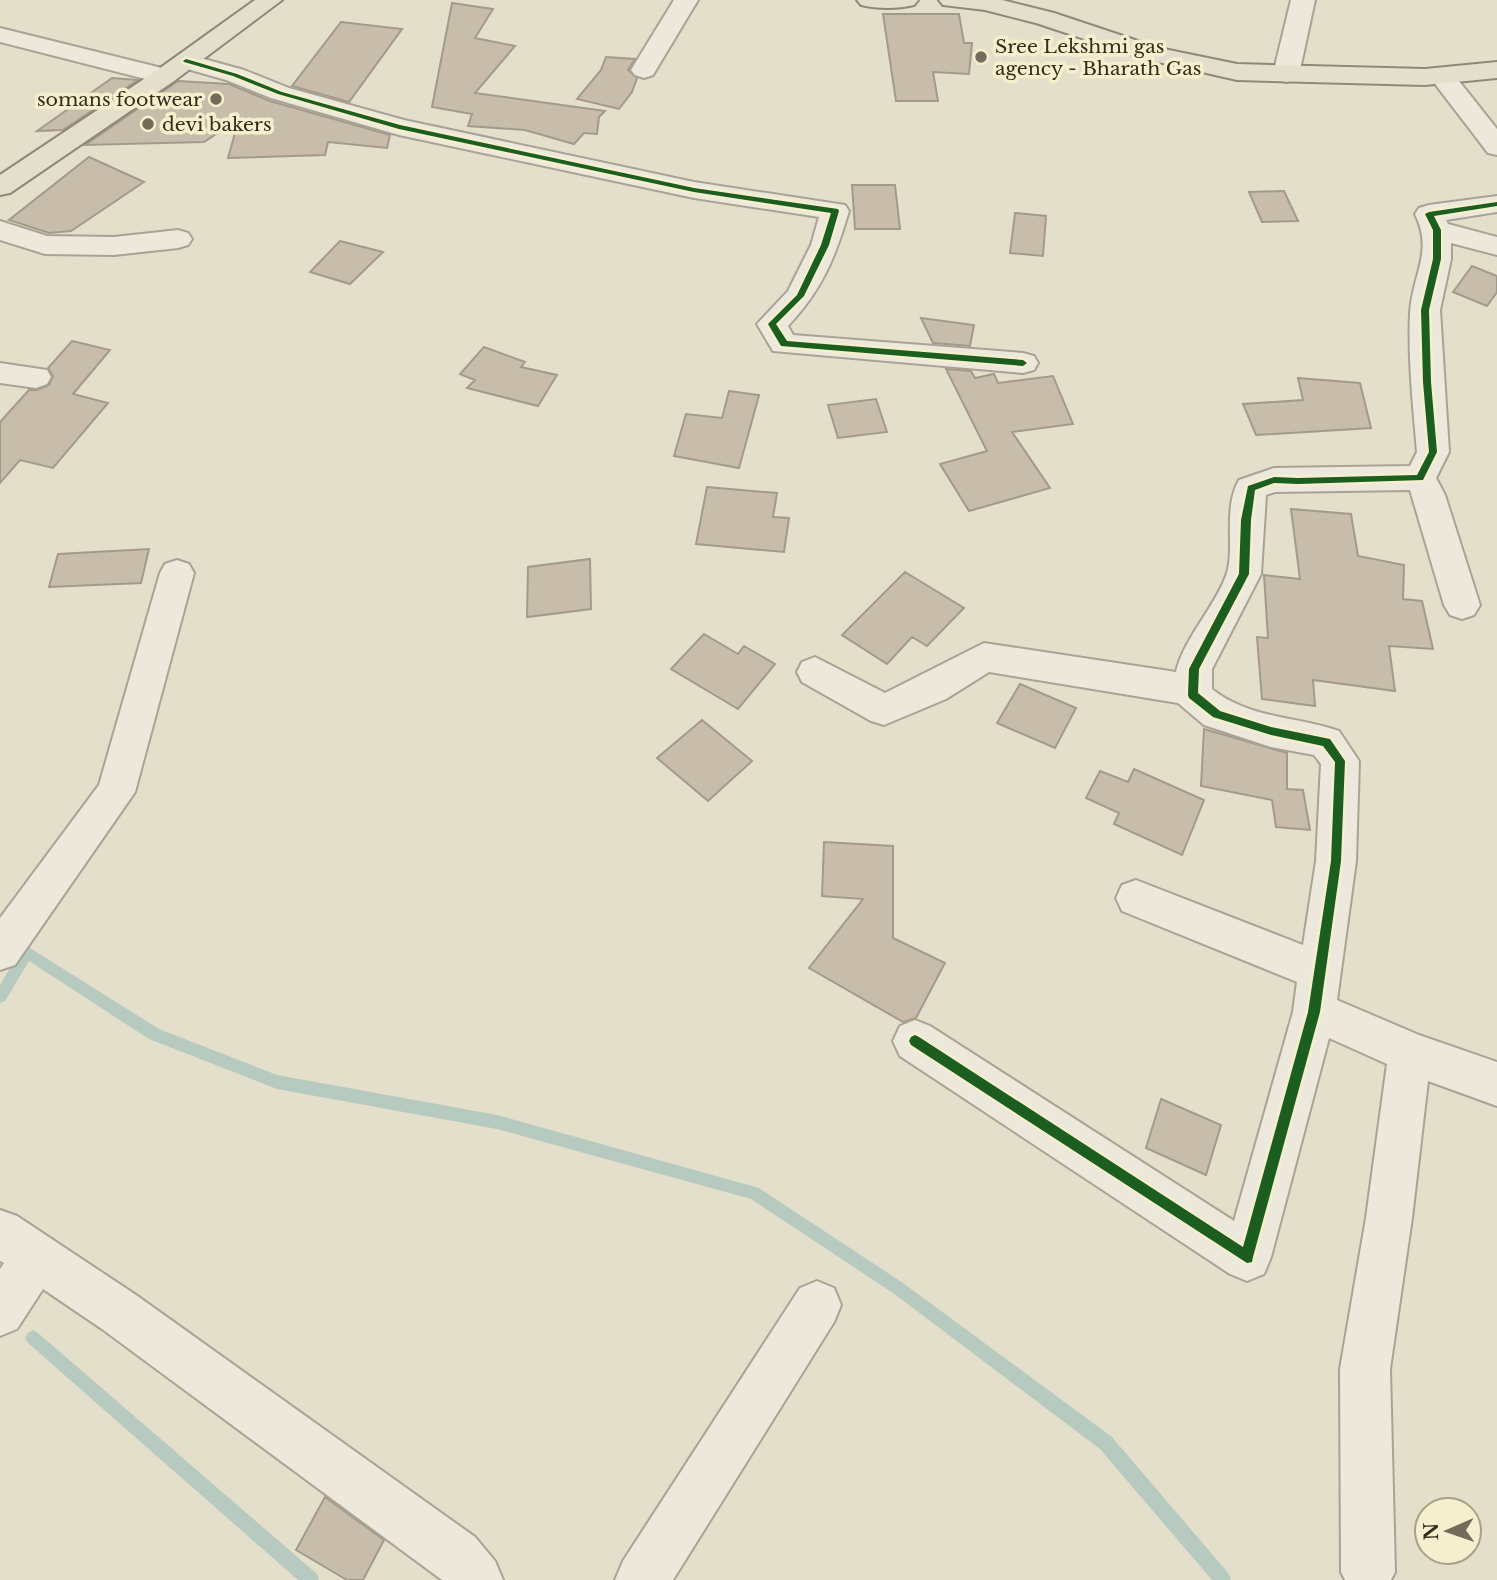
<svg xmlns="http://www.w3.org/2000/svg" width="1497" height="1580" font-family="'Libre Baskerville',serif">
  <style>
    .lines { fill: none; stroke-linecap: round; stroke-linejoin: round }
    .stream { fill: #b6cac0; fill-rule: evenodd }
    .building { fill: #c8bdab; stroke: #a49a8a; stroke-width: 2 }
    .minor-casing { stroke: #a9a394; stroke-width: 4 }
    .major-casing { stroke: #8e887a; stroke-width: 4 }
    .minor { fill: #ece8dc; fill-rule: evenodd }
    .major { fill: #e4dfcd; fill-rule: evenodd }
    .cycleway-casing { stroke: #f6efce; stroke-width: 5 }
    .cycleway { fill: #1b5e20; fill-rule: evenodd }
    .poi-dot { fill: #746b59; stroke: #f6efce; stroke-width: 2.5 }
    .labels { text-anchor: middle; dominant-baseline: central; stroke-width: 7; stroke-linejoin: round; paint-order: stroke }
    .far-poi-label { font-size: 19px; fill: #372c1c; stroke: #f6efce; text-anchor: start }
  </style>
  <rect width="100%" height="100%" fill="#e4dfca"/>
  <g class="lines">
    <!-- stream -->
    <path class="stream" d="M27 946 159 1029 277 1075 497 1115 759 1188 903 1283 1112 1437 1229 1574 1231 1580H1212L1100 1449 893 1293 751 1199 497 1129 277 1089 149 1039 29 961 5 1001 0 1003V985L22 948Z
      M33 1330 38 1333 317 1574 319 1580H298L28 1343 25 1338 28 1333Z"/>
  </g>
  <!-- building -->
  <path class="building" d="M452 3 493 9 475 38 515 46 475 93 605 111 599 117 597 134 584 133 574 144 525 130 468 126 472 114 432 107Z
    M883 14H959L964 43H972L969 74 933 72 938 101H896Z
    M341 22 402 29 349 102 292 86Z
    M606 57 635 59 628 70 637 78 632 92 619 109 577 99 601 70Z
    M112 78 138 80 63 130 37 131Z
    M178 81 229 84 270 101 390 135 387 148 328 142 325 155 228 158 239 119 204 142 85 145Z
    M89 157 144 182 71 231 49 233 9 220Z
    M852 185H895L900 229H855Z
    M1284 191 1298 221 1262 222 1249 192Z
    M1015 213 1046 216 1043 256 1010 253Z
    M340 241 383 252 350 284 310 272Z
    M1472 266 1497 276V292L1487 306 1453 292Z
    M921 318 974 325 970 346 933 343Z
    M72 341 110 350 73 394 108 403 53 468 20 460 0 483V422L29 390H37L49 385 53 376 48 368Z
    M484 347 525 362 521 367 557 375 538 406 467 388 475 380 460 374Z
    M946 369 971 371 975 378 994 374 998 383 1053 376 1073 424 1012 432 1050 488 969 511 940 464 987 451Z
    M1298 378 1360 383 1371 428 1256 435 1243 404 1303 400Z
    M729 391 759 395 739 468 674 456 686 414 722 418Z
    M876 399 887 432 838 438 828 405Z
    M707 487 777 493 773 517 789 518 784 552 696 544Z
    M1291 509 1351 514 1358 556 1404 565 1403 599 1422 601 1433 649 1389 646 1395 691 1313 680 1315 706 1262 699 1257 637 1268 638 1264 575 1300 579Z
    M149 549 141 583 49 587 58 554Z
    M590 559 591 609 527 617 528 567Z
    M905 572 964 608 927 646 912 637 887 664 842 635Z
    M704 634 738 654 744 646 775 664 738 709 671 669Z
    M1020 684 1076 708 1055 748 997 723Z
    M702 720 752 761 708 801 657 758Z
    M1204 729 1287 753V789L1303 790 1310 830 1276 827 1272 800 1201 786Z
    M1134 769 1204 800 1182 855 1114 824 1119 813 1086 798 1100 771 1128 782Z
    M824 842 893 846V938L945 963 916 1018 903 1022 809 968 863 899 822 896Z
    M1161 1099 1221 1125 1206 1175 1146 1148Z
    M325 1497 384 1540 363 1580H347L296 1550Z"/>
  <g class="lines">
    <!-- minor casing -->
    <g class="minor-casing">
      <path id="minor" d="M674 0H698L653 75 644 78 635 75 631 70Z
        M1291 0H1315L1299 74 1295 79 1286 82 1277 79 1273 74Z
        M0 28 174 71 178 76 174 81 165 84 0 42Z
        M186 54 244 70 289 88 404 120 694 182 845 205 849 211C835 258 822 290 788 326L793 335 1023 353 1034 356 1038 363 1034 370 1023 373 773 351 757 324 788 291 811 245 819 217 694 198 399 135 271 98 226 80 177 66 174 61 177 56Z
        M1442 68 1451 71 1497 129V155L1488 153 1429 76 1433 71Z
        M1497 196V212L1446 220 1448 224 1497 237V255L1451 243V259L1440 310 1449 452 1436 478 1445 495 1480 605 1474 615 1462 619 1450 615 1444 605 1410 490 1275 492 1266 495 1261 574 1212 669V689C1250 719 1295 716 1339 731L1359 761 1356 861 1337 1000 1419 1035 1497 1062V1106L1428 1081 1412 1218 1390 1369 1395 1572 1391 1580H1345L1341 1572 1340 1369 1366 1218 1387 1064 1329 1038 1271 1257 1264 1274 1247 1281 1230 1274 900 1056 893 1041 900 1026 915 1020 930 1026 1234 1221 1293 1012 1297 982 1122 911 1116 898 1122 885 1136 880 1303 945 1316 861 1321 764 1314 755 1271 747 1204 725 1178 703 989 672 946 699 884 725 871 721 802 682 797 672 802 662 815 657 885 693 984 643 1176 672C1183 640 1214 608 1226 576 1236 549 1222 510 1239 480L1274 468 1410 466 1417 452C1413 406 1408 359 1410 313 1412 275 1434 252 1415 214L1419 208 1429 205Z
        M0 221 47 236 114 237 178 230 188 233 192 239 188 245 178 248 114 255 45 254 0 240Z
        M0 363 47 370 51 377 47 384 36 388 0 383Z
        M177 560 189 564 194 573 135 792 15 965 0 970V918L99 785 160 573 165 564Z
        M0 1210 17 1216 136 1295 475 1537 495 1561 503 1580H442L102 1329 43 1289 17 1329 0 1336V1269L4 1263 0 1261Z
        M817 1281 834 1288 841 1305 834 1322 673 1580H615L623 1561 800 1288Z"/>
    </g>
    <!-- major casing -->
    <g class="major-casing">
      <path id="major" d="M255 0H282L174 81 10 193 0 195V175L156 71Z
        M857 0H918L914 5C898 9 877 9 861 5Z
        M939 0H1002L1054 13 1159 48 1237 64 1425 69 1497 62V78L1425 85 1237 80 1145 59 1036 23 985 10 943 5Z"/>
    </g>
    <!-- minor -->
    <use href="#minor" class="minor"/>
    <!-- major -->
    <use href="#major" class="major"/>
    <!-- cycleway casing -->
    <g class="cycleway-casing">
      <path id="cycleway" d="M186 59 237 74 282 92 400 125 694 188 838 209 839 211 829 245 804 296 776 324 787 341 1023 360 1027 363 1023 366 781 346 768 324 797 295 821 245 831 213 694 192 399 129 278 94 233 76 184 62 183 61Z
        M1497 202V206L1434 216 1441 230V259L1429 310 1431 382 1437 452 1423 480 1298 484 1274 483 1255 490 1251 520 1249 574 1199 669 1198 693 1220 711 1271 727 1330 739 1345 761 1341 861 1320 1012 1253 1257 1252 1262 1247 1263 911 1045 909 1041 911 1037 915 1035 919 1037 1243 1247 1308 1012 1331 861 1335 762 1323 746 1271 735 1213 717 1189 698 1188 695 1189 669 1239 574 1241 520 1248 486 1274 477 1298 478 1417 475 1429 452 1423 382 1421 310 1433 259V230L1425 214 1429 212Z"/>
    </g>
    <!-- cycleway -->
    <use href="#cycleway" class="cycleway"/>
  </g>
  <!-- markers -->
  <g class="poi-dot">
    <circle cx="981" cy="57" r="7"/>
    <circle cx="216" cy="99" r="7"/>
    <circle cx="148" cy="124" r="7"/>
  </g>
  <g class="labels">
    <!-- far-poi labels -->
    <g class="far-poi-label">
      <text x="995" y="46">Sree Lekshmi gas<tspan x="995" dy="22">agency - Bharath Gas</tspan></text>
      <text x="202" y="99" text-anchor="end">somans footwear</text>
      <text x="162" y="124">devi bakers</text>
    </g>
  </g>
  <!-- north arrow -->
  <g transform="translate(1448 1531) rotate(268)"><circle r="33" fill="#f6efce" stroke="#aaa187" stroke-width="2"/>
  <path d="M0-5L12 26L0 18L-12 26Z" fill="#746b59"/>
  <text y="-10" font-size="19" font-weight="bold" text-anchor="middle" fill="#372c1c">N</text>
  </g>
</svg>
